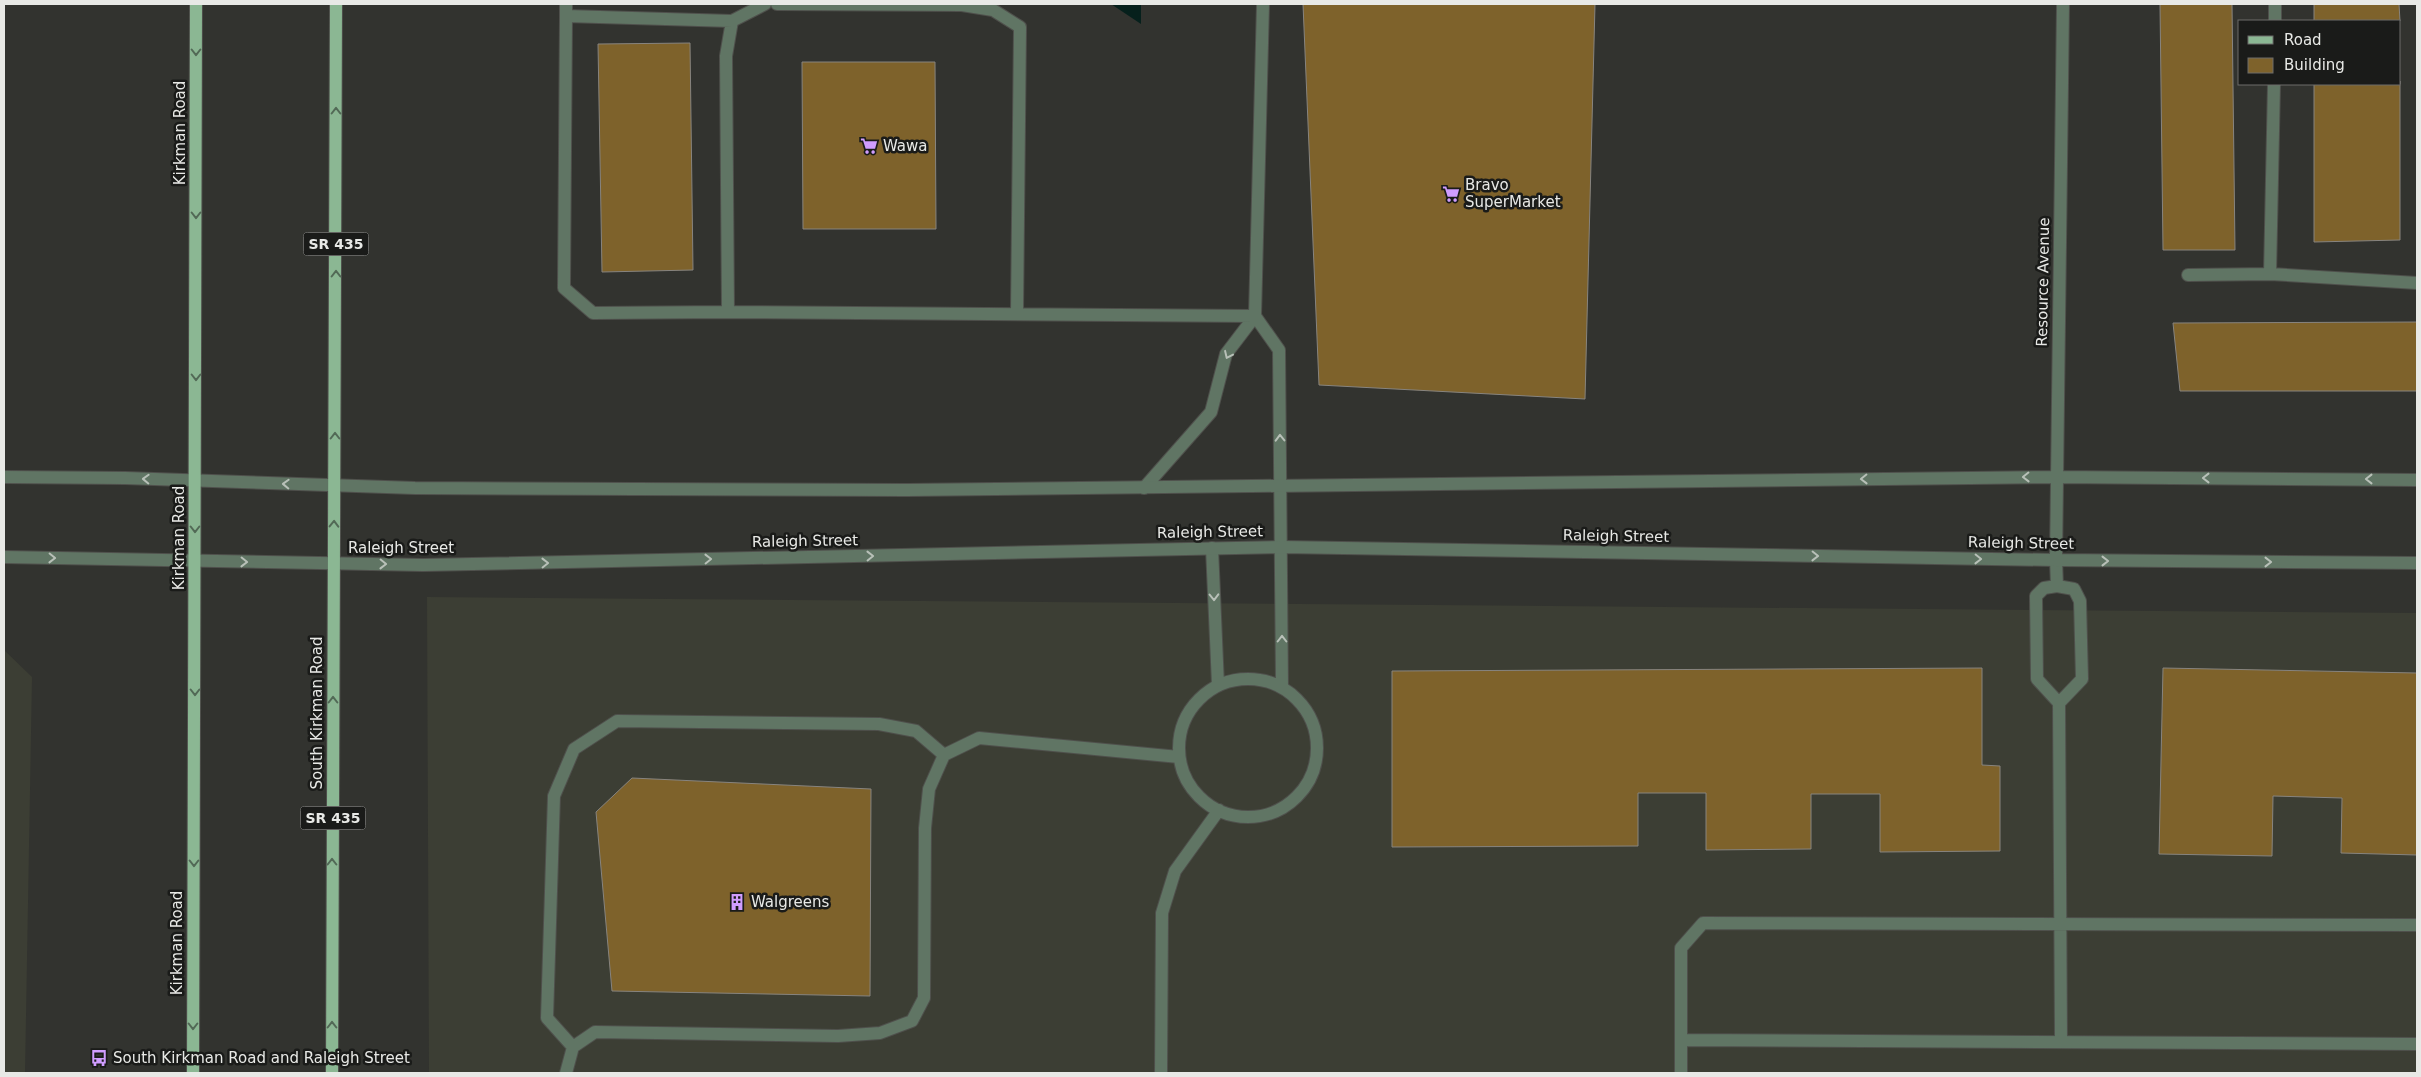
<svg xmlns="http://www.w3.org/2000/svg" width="2421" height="1077" font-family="'DejaVu Sans',sans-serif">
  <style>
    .built { fill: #3c3e34 }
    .water { fill: #06201c }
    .building { fill: #7e622b; stroke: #87847f }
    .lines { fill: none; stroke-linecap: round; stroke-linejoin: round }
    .service-casing { stroke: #4f504c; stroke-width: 14 }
    .tertiary-casing { stroke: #4f504c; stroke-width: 14 }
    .primary-casing { stroke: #4f504c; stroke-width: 14 }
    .service { stroke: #607564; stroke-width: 12 }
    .tertiary { stroke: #607564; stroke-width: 12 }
    .primary { stroke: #8bb793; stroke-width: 12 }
    .oneway { stroke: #526956 }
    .oneway2 { stroke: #b8c0b8 }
    .labels { text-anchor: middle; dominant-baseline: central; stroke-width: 5; stroke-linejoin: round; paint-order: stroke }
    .shield { fill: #1a1b19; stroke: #aaaba8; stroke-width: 1 }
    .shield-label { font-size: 14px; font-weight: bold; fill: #e8e9e6 }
    .street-label { font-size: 15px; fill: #e8e9e6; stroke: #1a1b19 }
    .poi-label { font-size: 15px; fill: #e8e9e6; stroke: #1a1b19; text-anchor: start }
  </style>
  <rect width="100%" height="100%" fill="#32332f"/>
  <!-- built -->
  <path class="built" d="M427 597 2417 613V1073H429Z
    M4 650 32 677 25 1073H4Z"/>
  <!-- water -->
  <path class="water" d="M1111 4H1141V24Z"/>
  <!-- building -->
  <path class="building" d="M1303 4H1595L1585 399 1319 385Z
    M2160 4H2232L2235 250H2163Z
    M2314 4H2399L2400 21H2314Z
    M690 43 693 270 602 272 598 44Z
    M802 62H935L936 229H803Z
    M2400 81V240L2314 242V84H2400Z
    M2417 322V391H2180L2173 323Z
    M1982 668V765L2000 766V851L1880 852V794H1811V849L1706 850V793H1638V846L1392 847V671Z
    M2163 668 2417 673V855L2341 853 2342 798 2273 796 2272 856 2159 854Z
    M632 778 871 789 870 996 612 991 596 812Z"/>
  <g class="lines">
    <!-- service casing -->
    <g class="service-casing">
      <path id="service" d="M566 4V16L732 21
        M765 4 732 21 726 56 728 312 1255 316
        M777 4 962 5 993 10 1020 27 1017 313
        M566 16 564 288 593 313 728 312
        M2275 21V4
        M2270 274 2274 84
        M2188 275 2270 274 2417 283
        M1255 316 1279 350 1282 688
        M1144 488 1211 412 1226 354 1255 316 1263 4
        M1212 548 1218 685
        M2056 560 2057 586
        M2057 586 2074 589 2080 601 2082 679 2059 703 2037 679 2036 596 2044 588Z
        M1179 748a69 69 0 1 1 138 0a69 69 0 1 1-138 0Z
        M2059 703 2061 1042
        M1681 1040 2417 1044
        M573 1047 547 1018 554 796 574 749 617 721 879 724 916 731 944 755
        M566 1073 573 1047 595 1032 838 1036 880 1033 912 1021 924 998 925 828 929 789 944 755 979 738 1179 757
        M1161 1073 1162 913 1175 871 1219 810
        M1681 1073V948L1703 923 2417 925"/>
    </g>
    <!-- tertiary casing -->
    <g class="tertiary-casing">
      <path id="tertiary" d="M4 477 125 478 415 488 907 490 2057 477 2417 480
        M4 557 423 565 1282 547 2056 560 2417 563
        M2056 560 2063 4"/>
    </g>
    <!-- primary casing -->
    <g class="primary-casing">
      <path id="primary" d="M193 1073 196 4
        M332 1073 336 4"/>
    </g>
    <!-- service -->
    <use href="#service" class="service"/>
    <!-- tertiary -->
    <use href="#tertiary" class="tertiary"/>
    <!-- primary -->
    <use href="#primary" class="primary"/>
  </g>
  <!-- one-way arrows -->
  <defs><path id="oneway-chevron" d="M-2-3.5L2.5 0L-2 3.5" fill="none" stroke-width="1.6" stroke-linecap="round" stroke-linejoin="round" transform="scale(1.25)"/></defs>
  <g class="oneway">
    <use href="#oneway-chevron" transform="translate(196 52) rotate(90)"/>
    <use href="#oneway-chevron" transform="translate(336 111) rotate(-90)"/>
    <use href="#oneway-chevron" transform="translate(196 215) rotate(90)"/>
    <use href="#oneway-chevron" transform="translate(336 274) rotate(-90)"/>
    <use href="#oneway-chevron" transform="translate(196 377) rotate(90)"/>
    <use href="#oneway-chevron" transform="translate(335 436) rotate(-90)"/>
    <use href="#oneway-chevron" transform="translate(334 524) rotate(-89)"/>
    <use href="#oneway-chevron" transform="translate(195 529) rotate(90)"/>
    <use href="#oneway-chevron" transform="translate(195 692) rotate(90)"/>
    <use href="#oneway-chevron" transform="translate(333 700) rotate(-90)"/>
    <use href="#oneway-chevron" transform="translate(332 862) rotate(-90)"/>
    <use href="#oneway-chevron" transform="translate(194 863) rotate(90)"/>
    <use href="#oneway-chevron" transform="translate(332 1025) rotate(-90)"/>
    <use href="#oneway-chevron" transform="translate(193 1026) rotate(90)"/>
  </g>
  <g class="oneway2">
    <use href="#oneway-chevron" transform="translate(1228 355) rotate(115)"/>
    <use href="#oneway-chevron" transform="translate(1280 438) rotate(-91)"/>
    <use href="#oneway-chevron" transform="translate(2026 477) rotate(179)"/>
    <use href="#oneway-chevron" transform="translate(2206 478) rotate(-180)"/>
    <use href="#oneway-chevron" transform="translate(146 479) rotate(-178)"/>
    <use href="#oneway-chevron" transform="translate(1864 479) rotate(179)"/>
    <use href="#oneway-chevron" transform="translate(2369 479) rotate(-180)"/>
    <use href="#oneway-chevron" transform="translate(286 484) rotate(-178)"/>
    <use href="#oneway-chevron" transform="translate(870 556) rotate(-1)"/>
    <use href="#oneway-chevron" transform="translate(1815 556) rotate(1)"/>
    <use href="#oneway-chevron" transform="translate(52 558) rotate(1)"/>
    <use href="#oneway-chevron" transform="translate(708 559) rotate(-1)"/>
    <use href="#oneway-chevron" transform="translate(1978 559) rotate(1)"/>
    <use href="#oneway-chevron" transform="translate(2105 561)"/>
    <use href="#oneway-chevron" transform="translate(244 562) rotate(1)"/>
    <use href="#oneway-chevron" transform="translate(2268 562)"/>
    <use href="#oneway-chevron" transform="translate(545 563) rotate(-1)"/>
    <use href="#oneway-chevron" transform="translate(383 564) rotate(1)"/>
    <use href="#oneway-chevron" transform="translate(1214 597) rotate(89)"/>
    <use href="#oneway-chevron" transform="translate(1282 639) rotate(-90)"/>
  </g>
  <!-- icons -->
  <defs>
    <g id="supermarket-bare" transform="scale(1.35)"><path d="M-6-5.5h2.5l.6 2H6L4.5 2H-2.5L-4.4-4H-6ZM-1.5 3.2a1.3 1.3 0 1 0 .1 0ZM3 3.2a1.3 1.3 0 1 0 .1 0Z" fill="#d09dff" stroke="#1a1b19" stroke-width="2.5" paint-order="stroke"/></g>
    <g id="building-bare" transform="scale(1.35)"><path d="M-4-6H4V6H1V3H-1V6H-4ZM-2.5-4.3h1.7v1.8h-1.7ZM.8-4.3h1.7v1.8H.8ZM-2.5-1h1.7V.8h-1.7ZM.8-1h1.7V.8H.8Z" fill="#d09dff" stroke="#1a1b19" stroke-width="2.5" paint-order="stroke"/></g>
    <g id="bus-bare" transform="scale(1.35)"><path d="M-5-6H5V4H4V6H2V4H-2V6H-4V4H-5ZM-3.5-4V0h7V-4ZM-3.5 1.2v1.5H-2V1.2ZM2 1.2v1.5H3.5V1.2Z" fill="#d09dff" stroke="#1a1b19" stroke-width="2.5" paint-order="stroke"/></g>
  </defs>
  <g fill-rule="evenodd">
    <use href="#supermarket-bare" x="869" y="146"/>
    <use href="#supermarket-bare" x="1451" y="194"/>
    <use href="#building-bare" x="737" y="902"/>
    <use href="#bus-bare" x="99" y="1058"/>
  </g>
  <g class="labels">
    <!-- shield labels -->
    <g class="shield">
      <rect x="303.5" y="232.5" width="65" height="23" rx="4"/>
      <rect x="300.5" y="806.5" width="65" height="23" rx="4"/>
    </g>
    <g class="shield-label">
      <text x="336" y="244">SR 435</text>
      <text x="333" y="818">SR 435</text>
    </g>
    <!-- street labels -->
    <g class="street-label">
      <text transform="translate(180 133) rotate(-90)">Kirkman Road</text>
      <text transform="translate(2043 282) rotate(-89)">Resource Avenue</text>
      <text transform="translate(1210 532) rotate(-1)">Raleigh Street</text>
      <text transform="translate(1616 536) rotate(1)">Raleigh Street</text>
      <text transform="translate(179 538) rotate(-90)">Kirkman Road</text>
      <text transform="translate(805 541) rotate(-1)">Raleigh Street</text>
      <text transform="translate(2021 543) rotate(1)">Raleigh Street</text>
      <text x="401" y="548">Raleigh Street</text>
      <text transform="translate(317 713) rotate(-90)">South Kirkman Road</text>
      <text transform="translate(177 943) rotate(-90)">Kirkman Road</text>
    </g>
    <!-- poi labels -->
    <g class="poi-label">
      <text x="883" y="146">Wawa</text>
      <text x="1465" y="185">Bravo<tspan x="1465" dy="17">SuperMarket</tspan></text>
      <text x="751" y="902">Walgreens</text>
      <text x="113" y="1058">South Kirkman Road and Raleigh Street</text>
    </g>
  </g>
  <!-- border -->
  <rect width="2421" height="1077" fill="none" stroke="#e8e9e6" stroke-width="10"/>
  <!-- legend -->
  <rect x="2238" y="20" width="162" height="65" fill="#1a1b19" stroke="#6c6d6b"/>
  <rect x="2248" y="36" width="25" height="8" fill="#8bb793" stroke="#6c6d6b"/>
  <text x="2284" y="45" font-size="15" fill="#e8e9e6">Road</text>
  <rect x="2248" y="58" width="25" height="15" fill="#7e622b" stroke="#6c6d6b"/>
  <text x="2284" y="70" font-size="15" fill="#e8e9e6">Building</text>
</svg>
